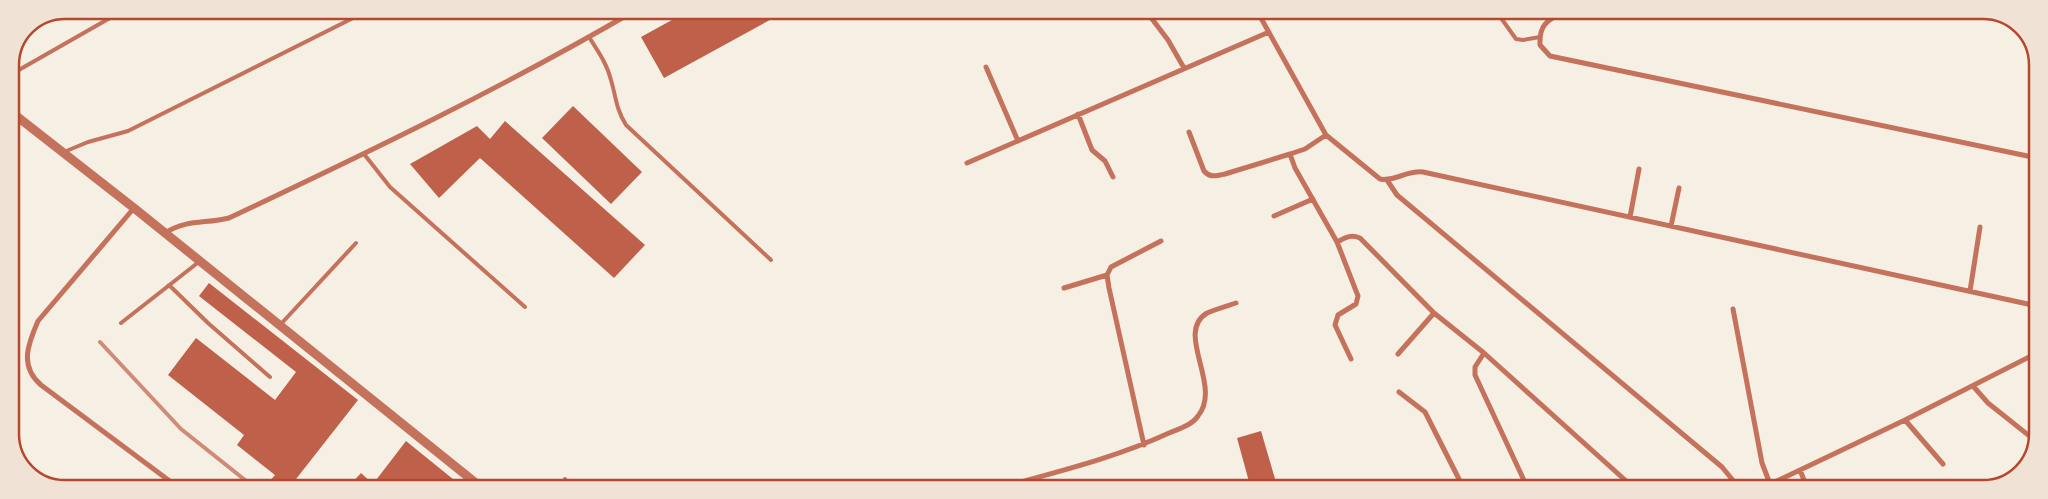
<svg xmlns="http://www.w3.org/2000/svg" width="2048" height="499" font-family="'Zilla Slab',serif">
  <style>
    .building { fill: #bf614a }
    .lines { fill: none; stroke-linecap: round; stroke-linejoin: round }
    .service { stroke: #c5725c; stroke-width: 4 }
    .minor { stroke: #c5725c; stroke-width: 5 }
    .tertiary { stroke: #c5725c; stroke-width: 9 }
    .rail { stroke: #cf8b77; stroke-width: 4 }
    .rim { fill: none; stroke: #b5482f; stroke-width: 2.5 }
  </style>
  <rect width="100%" height="100%" fill="#f6efe4"/>
  <!-- building -->
  <path class="building" d="M690 10H788L664 78 641 37Z
    M573 106 642 172 611 204 542 138Z
    M505 121 645 245 614 278 480 158 439 198 410 164 477 126 490 139Z
    M209 283 358 400 289 488H274L268 483 275 475 237 445 244 435 168 375 196 338 275 400 296 372 199 296Z
    M1261 431 1278 489H1251L1237 438Z
    M406 441 464 488H347L361 473 373 484Z"/>
  <g class="lines">
    <!-- service -->
    <path class="service" d="M1496 11 1516 39 1523 40 1540 37
      M1434 15 1457 11
      M589 37C598 51 607 64 611 80 616 97 616 109 626 125L771 260
      M10 75 124 10
      M64 152 88 142 128 131 369 10
      M364 154 390 187 525 307
      M169 285 208 323 270 377
      M121 323 200 261
      M280 325 356 243
      M565 479 566 488
      M1125 489C1137 483 1147 479 1158 489"/>
    <!-- minor -->
    <path class="minor" d="M1146 11 1168 40 1184 68
      M1257 11 1326 135 1380 179C1395 182 1407 170 1423 172L2037 306
      M1565 11C1548 20 1539 24 1540 45L1550 56 2037 158
      M986 67 1018 141
      M1078 114 1092 150 1105 161 1113 177
      M1189 132 1204 171C1210 178 1216 176 1225 174L1290 154
      M1326 135 1305 149 1290 154 1295 168 1337 242C1345 238 1350 234 1360 238L1434 313 1484 353 1635 489
      M967 163 1269 32
      M1387 180 1397 195 1722 467 1740 489
      M134 208 38 321C28 344 19 366 41 385L179 488
      M1274 216 1313 199
      M1630 217 1639 169
      M1671 226 1679 188
      M165 233C187 219 205 224 229 218 367 153 504 87 636 10
      M1337 242 1358 296 1356 304 1338 315 1335 325 1351 359
      M1064 288 1107 275
      M1970 291 1980 227
      M1733 309 1762 463 1770 484
      M1484 353 1475 367V375L1528 489
      M1398 354 1434 313
      M1973 386 1988 403 2037 442
      M1399 392 1425 412 1464 489
      M1905 420 1943 464
      M1144 445 1109 288 1107 275 1111 267 1161 241
      M1800 470 1804 480 1812 489
      M999 488C1056 472 1115 458 1169 433 1179 429 1192 425 1198 416 1223 386 1174 333 1207 313 1216 309 1227 306 1236 303
      M1760 489 1905 420 2037 353"/>
    <!-- tertiary -->
    <path class="tertiary" d="M10 111 134 208 482 488"/>
    <!-- rail -->
    <path class="rail" d="M100 342 181 429 255 488"/>
  </g>
  <!-- crop -->
  <path d="M0 0H2048V499H0ZM65 19H1983A46 46 0 0 1 2029 65V434A46 46 0 0 1 1983 480H65A46 46 0 0 1 19 434V65A46 46 0 0 1 65 19Z" fill="#f1e2d6" fill-rule="evenodd"/>
  <path class="rim" d="M65 19H1983A46 46 0 0 1 2029 65V434A46 46 0 0 1 1983 480H65A46 46 0 0 1 19 434V65A46 46 0 0 1 65 19Z"/>
</svg>
